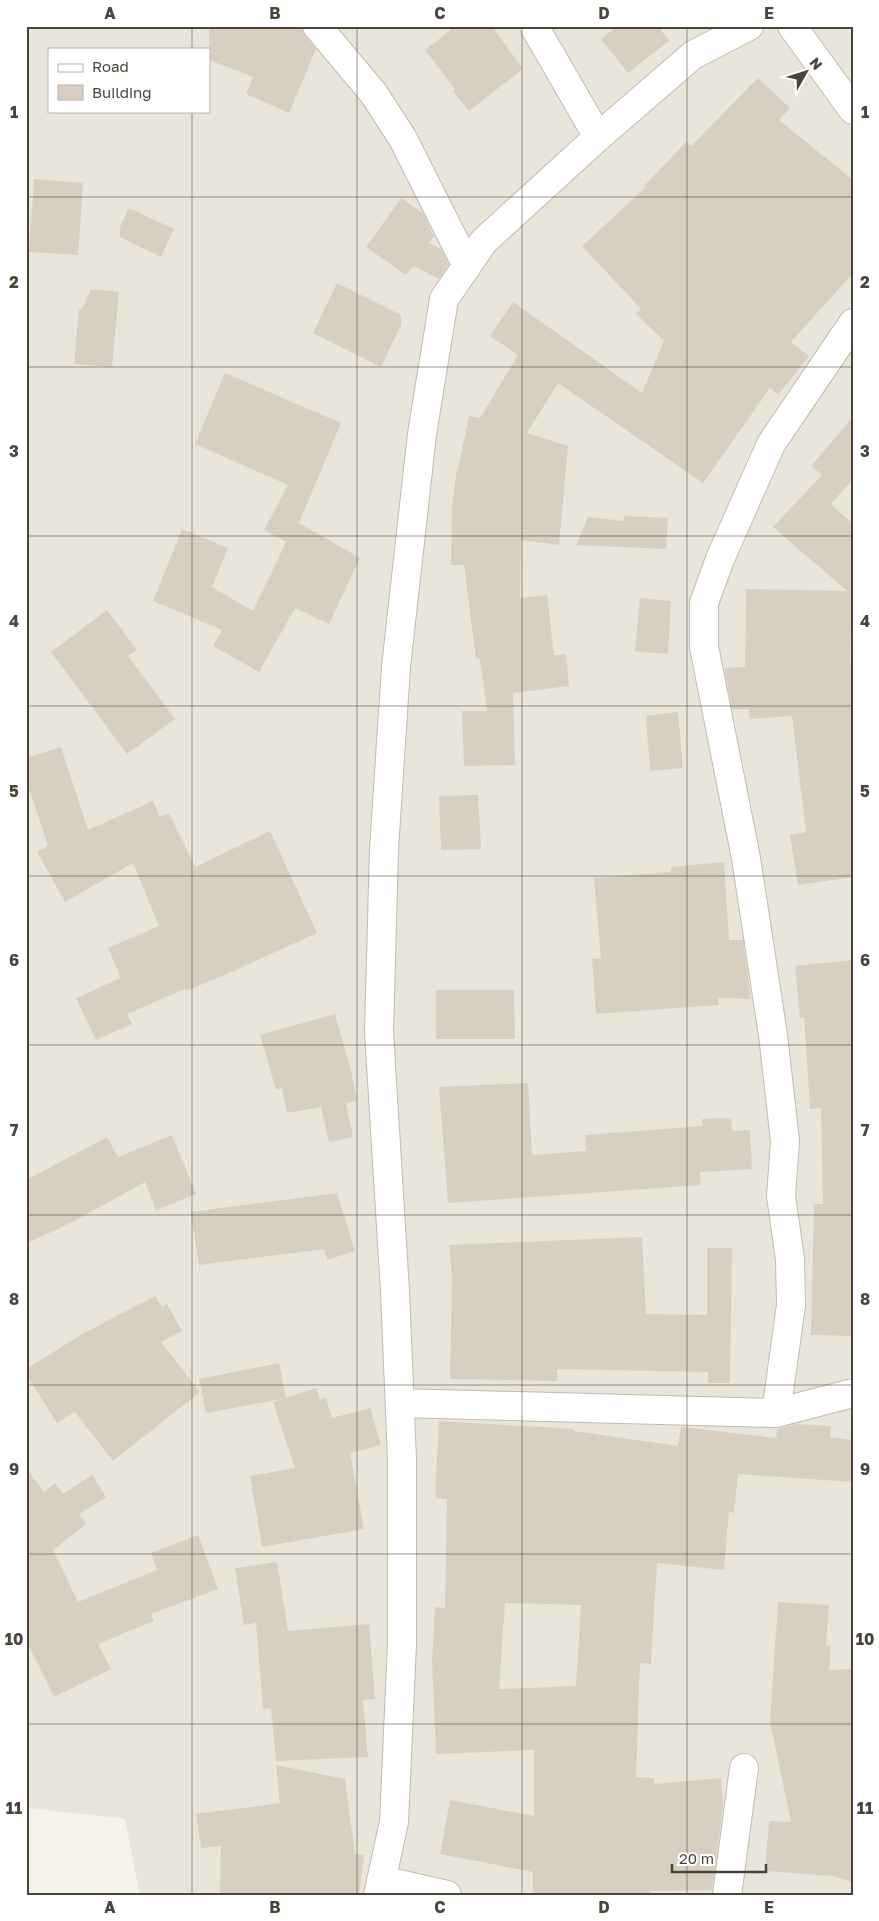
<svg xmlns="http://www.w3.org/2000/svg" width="879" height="1921" font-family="'Golos Text',sans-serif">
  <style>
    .residential { fill: #eae5da; fill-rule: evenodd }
    .building { fill: #d8cfc1; fill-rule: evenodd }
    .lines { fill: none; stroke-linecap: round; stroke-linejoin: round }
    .minor-casing { stroke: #c2bbae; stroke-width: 30 }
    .minor { stroke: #fff; stroke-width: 28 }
    .grid { fill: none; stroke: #4b4439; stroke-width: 1; stroke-opacity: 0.55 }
    .neatline { fill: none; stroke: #4b4439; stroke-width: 2 }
    .grid-label { font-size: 16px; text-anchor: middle; font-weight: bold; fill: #4b4439 }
  </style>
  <rect width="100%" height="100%" fill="#f6f3ec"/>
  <!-- residential -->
  <path class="residential" d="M26 26H853V1895H140L125 1819 26 1808ZM49 49H209V111H49Z"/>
  <!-- building -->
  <path class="building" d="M209 26H302L305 36 316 49 289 113 246 94 253 77 209 60Z
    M456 26H492L523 69 469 111 453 91 455 89 425 50Z
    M617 26H658L669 41 628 73 601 39Z
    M758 78 790 108 779 120 853 180V273L791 342 809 356 778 395 770 388 703 483 558 383 527 433 568 446 559 545 521 540 520 598 547 595 554 655 566 654 569 686 513 693 515 765 464 766 462 711H487L480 659H476L464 565H451L452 506 457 469H458L469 416 480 418 518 355 490 336 513 302 642 393 664 341 636 314 641 309 582 246 646 187 644 186 686 142 691 146Z
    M34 179 83 183 78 255 29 252Z
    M401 198 423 213 434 236 429 243 441 249 449 265 439 279 413 266 406 275 366 247Z
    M129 208 174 229 161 257 120 237V227Z
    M337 283 401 315V325L381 367 313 333Z
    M91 289 119 292 112 367 74 364 79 309H82Z
    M225 373 341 423 299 523 360 558 329 624 295 608 259 672 213 646 222 630 153 601 182 529 228 548 212 587 253 611 286 542 264 530 288 485 195 444Z
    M853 417V479L831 504 853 524 850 664H853V877L798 885 790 835 806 832 792 716 750 719 749 709H732L724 668 745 667 746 589 847 591 773 527 822 475 811 466Z
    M624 516 668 518 666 549 576 545 588 517 624 521Z
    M640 598 671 601 668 654 635 651Z
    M107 610 137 650 128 656 175 719 127 754 51 652Z
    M678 712 683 768 650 771 646 716Z
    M61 747 88 830 153 801 160 817 169 813 195 867 270 831 317 933 227 974 186 991 185 989 127 1014 132 1024 96 1040 76 998 121 978 108 948 159 926 133 863 65 902 37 852 48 846 26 779V758Z
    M478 795 481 849 441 850 439 796Z
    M724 862 729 940H743L751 999 718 998 719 1005 596 1014 592 959 601 958 594 878 671 872V867Z
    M853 960V1336L811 1335 814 1204H823L821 1108 810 1109 804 1017 800 1018 795 966Z
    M436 990H514L515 1039H436Z
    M335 1014 351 1071 357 1101 346 1103 353 1137 329 1142 321 1107 287 1113 282 1088 276 1090 260 1035Z
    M528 1083 532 1155 586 1151 585 1135 703 1126 702 1119 731 1118 732 1131 750 1130 752 1169 700 1172 701 1185 448 1203 439 1087Z
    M172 1135 196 1194 156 1210 145 1182 78 1219 26 1244V1180L107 1137 118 1157Z
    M337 1193 355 1251 327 1260 324 1249 199 1265 191 1212Z
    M642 1237 646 1314 707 1315V1248H732L730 1383H708V1372L557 1369V1381L450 1379 452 1276 449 1245Z
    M155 1296 162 1307 167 1304 182 1331 161 1342 200 1392 113 1461 75 1412 57 1423 26 1374V1369L84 1333Z
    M279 1363 286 1398 206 1413 199 1379Z
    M316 1388 320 1399 326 1398 332 1418 370 1408 381 1445 350 1453 364 1529 262 1547 250 1476 295 1468 273 1402Z
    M439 1421 574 1429V1431L678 1446 681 1427 776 1438 777 1429 796 1424 831 1426 830 1437 853 1440V1482L738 1474 734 1513 729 1512 724 1570 657 1563 651 1664 640 1663 636 1777 654 1778V1784L721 1778 723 1805 712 1890 651 1891V1895H533V1872L440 1854 450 1800 534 1816V1750L436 1754 432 1660 435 1607 445 1608 447 1499 435 1498ZM505 1603 581 1605 576 1686 499 1689Z
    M26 1468 44 1492 55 1483 63 1494 92 1475 106 1497 79 1514 86 1524 53 1550 78 1602 157 1570 151 1553 198 1535 218 1589 151 1614 154 1621 98 1644 111 1669 54 1697 26 1640Z
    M277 1562 288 1631 369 1624 375 1699 363 1700 368 1757 276 1761 271 1708 263 1709 256 1623 244 1625 235 1568Z
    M778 1602 829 1605 826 1645 831 1646 829 1670 853 1669V1882L833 1876 765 1871 769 1821 791 1822 770 1722Z
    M276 1765 345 1779 355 1854 364 1855 359 1895H220L221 1846 201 1848 196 1814 280 1803Z"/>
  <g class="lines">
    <!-- minor casing -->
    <g class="minor-casing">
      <path id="minor" d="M317 26 374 94 403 139 467 266
        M534 26 598 137
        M792 26 853 110
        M400 1403 776 1413 853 1393
        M776 1413 791 1305 790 1259 781 1196 785 1141 773 1035 746 858 704 647V603L720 559 771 444 853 323
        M381 1880 447 1895
        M378 1895 394 1822 402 1643V1460L395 1291 379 1032 384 849 396 667 422 434 444 299 484 241 598 137 693 55 749 26
        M727 1895 744 1768"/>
    </g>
    <!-- minor -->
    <use href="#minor" class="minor"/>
  </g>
  <!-- grid -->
  <path class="grid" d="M192 26V49M357 26V1895M522 26V1895M687 26V1895M192 111V1895M26 197H853M26 367H853M26 536H853M26 706H853M26 876H853M26 1045H853M26 1215H853M26 1385H853M26 1554H853M26 1724H853"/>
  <!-- border -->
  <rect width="879" height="1921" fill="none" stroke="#ffffff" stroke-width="55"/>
  <!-- legend -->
  <rect x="48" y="48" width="162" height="65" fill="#ffffff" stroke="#b7b4b0"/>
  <rect x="58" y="64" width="25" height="8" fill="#ffffff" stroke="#b7b4b0"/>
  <text x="92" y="72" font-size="15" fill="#4b4439">Road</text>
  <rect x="58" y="85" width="25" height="15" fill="#d8cfc1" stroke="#b7b4b0"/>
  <text x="92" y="98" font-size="15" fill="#4b4439">Building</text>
  <!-- north arrow -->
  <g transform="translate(806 72) rotate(51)" stroke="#ffffff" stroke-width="4" paint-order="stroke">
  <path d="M0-4L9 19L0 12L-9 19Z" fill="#4b4439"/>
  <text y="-8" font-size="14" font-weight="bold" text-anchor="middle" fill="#4b4439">N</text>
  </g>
  <!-- scale -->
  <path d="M672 1864v8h94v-8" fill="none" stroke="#4b4439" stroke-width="2.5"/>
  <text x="679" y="1864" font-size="15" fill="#4b4439" stroke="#ffffff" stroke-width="4" paint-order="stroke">20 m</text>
  <rect x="28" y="28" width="824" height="1866" class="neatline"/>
  <g class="grid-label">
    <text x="110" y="19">A</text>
    <text x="275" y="19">B</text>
    <text x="440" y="19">C</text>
    <text x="604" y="19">D</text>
    <text x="769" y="19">E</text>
    <text x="14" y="118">1</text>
    <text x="865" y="118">1</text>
    <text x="14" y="288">2</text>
    <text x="865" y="288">2</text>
    <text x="14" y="457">3</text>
    <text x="865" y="457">3</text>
    <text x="14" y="627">4</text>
    <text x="865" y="627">4</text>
    <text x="14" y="797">5</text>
    <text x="865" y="797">5</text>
    <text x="14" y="966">6</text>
    <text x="865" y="966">6</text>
    <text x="14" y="1136">7</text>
    <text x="865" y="1136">7</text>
    <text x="14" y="1305">8</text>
    <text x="865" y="1305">8</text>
    <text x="14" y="1475">9</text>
    <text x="865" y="1475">9</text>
    <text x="14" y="1645">10</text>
    <text x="865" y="1645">10</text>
    <text x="14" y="1814">11</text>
    <text x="865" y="1814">11</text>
    <text x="110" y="1913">A</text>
    <text x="275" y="1913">B</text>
    <text x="440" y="1913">C</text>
    <text x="604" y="1913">D</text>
    <text x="769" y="1913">E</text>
  </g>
</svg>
